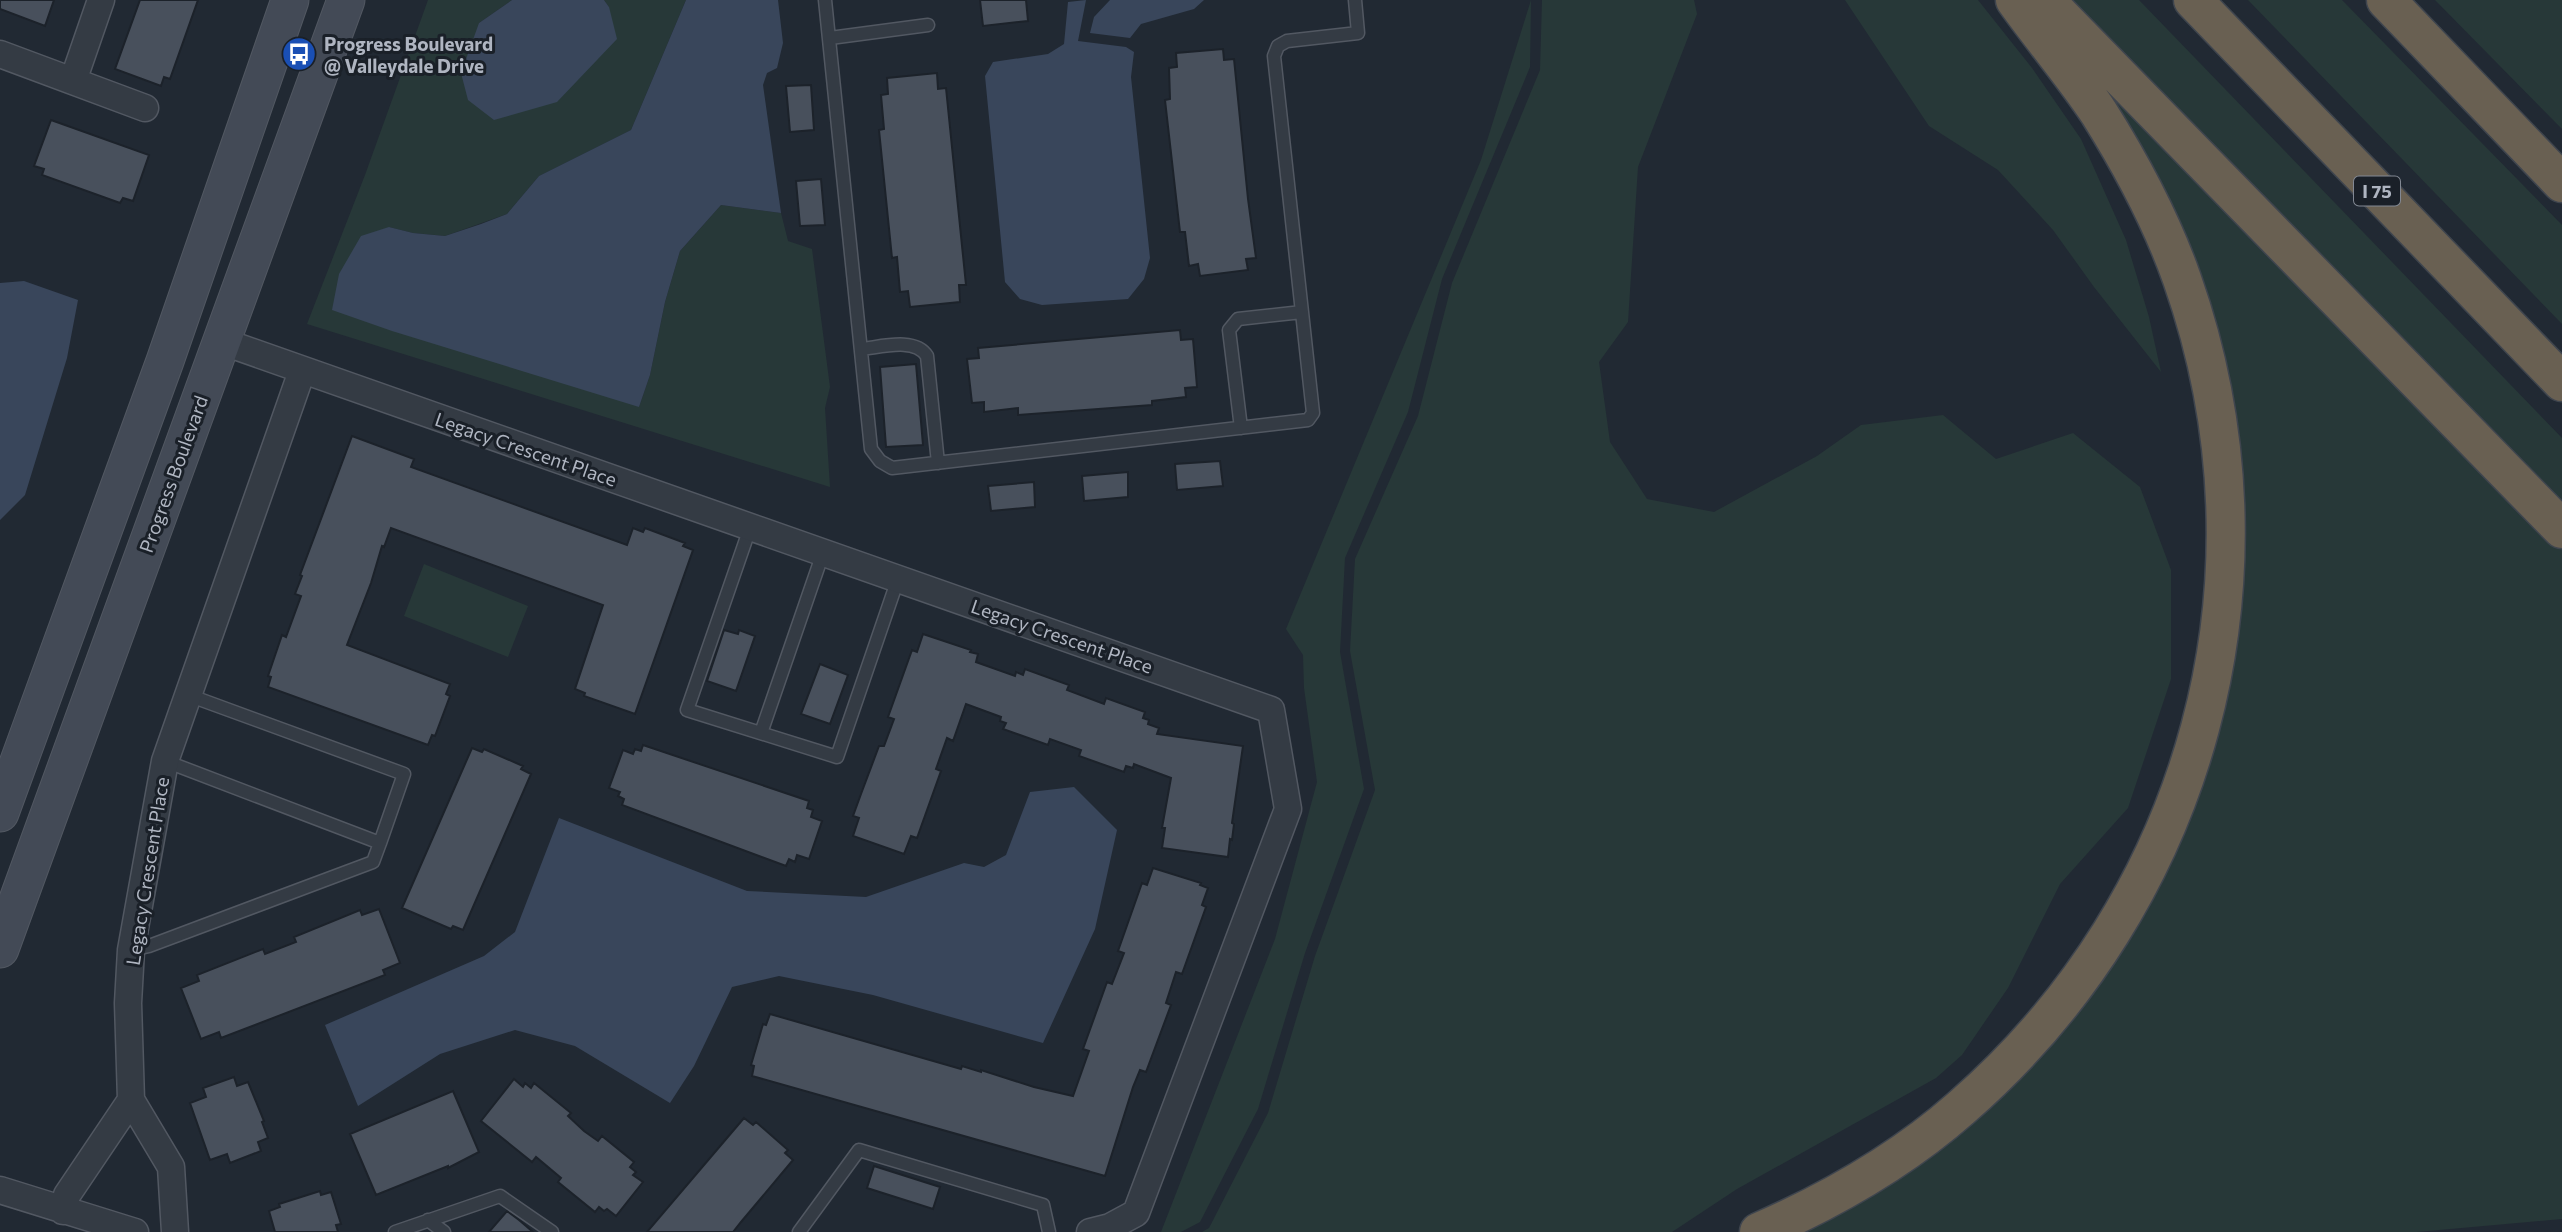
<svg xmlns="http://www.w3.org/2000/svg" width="2562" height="1232" font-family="Commissioner,sans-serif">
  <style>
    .green { fill: #273838 }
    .water { fill: #39465b }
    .building { fill: #48505c; stroke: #1c222a; stroke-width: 2 }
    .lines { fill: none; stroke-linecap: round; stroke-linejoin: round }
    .lane-casing { stroke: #525862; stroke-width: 15 }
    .street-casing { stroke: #525862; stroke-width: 29 }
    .secondary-casing { stroke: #525862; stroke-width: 39 }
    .highway-casing { stroke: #3f454e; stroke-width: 41 }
    .lane { stroke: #343b44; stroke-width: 12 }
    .street { stroke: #343b44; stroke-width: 26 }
    .secondary { stroke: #434a56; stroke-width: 37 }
    .highway { stroke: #696052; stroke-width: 38 }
    .labels { text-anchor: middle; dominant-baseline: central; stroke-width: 6; stroke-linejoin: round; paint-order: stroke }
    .shield { fill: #1a2028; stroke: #828893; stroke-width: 2 }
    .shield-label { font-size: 18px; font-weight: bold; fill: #afb5c1 }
    .poi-label { font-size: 19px; font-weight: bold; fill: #afb5c1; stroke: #1a2028; text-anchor: start }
    .street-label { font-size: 19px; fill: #afb5c1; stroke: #1a2028 }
  </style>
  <rect width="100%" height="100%" fill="#212933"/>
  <!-- green -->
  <path class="green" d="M428 0H512L479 23 609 7 604 0H686L631 130 539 176 507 214 445 236 413 233 389 227 639 407 650 375 665 302 680 251 721 205 781 213 788 241 812 249 830 387 825 408 830 487 307 324 365 175Z
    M1531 0 1530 67 1442 279 1408 412 1345 558 1340 652 1364 789 1305 953 1258 1109 1200 1222 1181 1232H1161L1275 939 1317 782 1304 688 1303 655 1286 629 1481 160Z
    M1542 0H1694L1697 14 1638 167 1628 322 1599 362 1610 442 1647 499 1714 512 1817 456 1861 425 1943 415 1996 459 2073 433 2140 487 2171 570V679L2128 808 2060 884 2008 988 1962 1055 1936 1078 1737 1189 1672 1232H1202L1209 1228 1268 1113 1315 956 1375 790 1350 651 1355 559 1418 416 1452 283 1540 70Z
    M1845 0H1978L2032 68 2081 139 2126 240 2149 317 2161 372 2094 287 2053 230 1998 170 1929 126Z
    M2068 0H2139L2562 438V510Z
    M2248 0H2342L2562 225V324Z
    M2435 0H2562V129Z
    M2041 22 2562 542V1219L2417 1232H1780L1959 1124 2190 795 2221 379Z
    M424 564 528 606 508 657 404 616Z"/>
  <!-- water -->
  <path class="water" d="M512 0H604L609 7 617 39 557 102 494 120 468 100 461 73 479 23Z
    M686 0H778L783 43 777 68 767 73 763 85 781 213 721 205 680 251 665 302 650 375 639 407 392 331 332 310 339 274 361 236 389 227 413 233 445 236 481 224 507 214 539 176 631 130Z
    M1086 0 1078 41 1126 47 1134 52 1131 77 1150 258 1144 279 1128 299 1042 305 1020 299 1005 282 985 76 993 62 1048 54 1064 44 1068 2Z
    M1110 0H1204L1194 9 1141 24 1130 38 1090 33 1094 17Z
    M24 281 78 300 67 358 25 495 0 520V283Z
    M1074 787 1117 830 1095 929 1043 1043 873 995 779 976 732 987 694 1066 670 1103 575 1046 515 1030 440 1054 358 1106 325 1025 484 956 515 932 559 818 747 891 866 897 964 863 984 867 1006 855 1030 792Z"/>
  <!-- building -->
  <path class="building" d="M0 0H54L45 26 0 9Z
    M140 0H198L170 79 164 77 161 86 115 69Z
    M980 0H1026L1028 21 983 26Z
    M1223 49 1224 60 1234 59 1248 199 1256 258 1246 259 1248 270 1200 276 1198 264 1189 266 1185 232H1180L1165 100 1170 99 1169 68 1177 67 1176 53Z
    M937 73 938 89 946 88 966 285H959L960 302 910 307 908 291 900 292 897 257 892 258 879 130 884 129 881 95 888 94 887 78Z
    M811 85 814 130 790 132 786 86Z
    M51 120 149 155 133 201 123 198 120 203 42 175 44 169 34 166Z
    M821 179 825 225 800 226 796 181Z
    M1180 330 1181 340 1193 339 1197 387 1185 388 1186 397 1152 401V405L1018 415V408L984 412V402L972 403 967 359 979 358 978 348Z
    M916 364 923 445 886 447 880 367Z
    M352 436 414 459 411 467 627 545 633 528 643 532 645 528 685 543 683 546 693 550 635 714 584 696 585 693 575 689 603 605 391 528 384 547 382 546 371 583 347 645 450 684 446 694 450 696 435 736 432 735 428 745 268 687 271 677 268 676 282 635 286 637 301 596 295 594 302 576 300 575Z
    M1220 461 1223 486 1177 490 1175 464Z
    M1128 472V497L1084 501 1082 476Z
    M1034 482 1035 507 991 511 988 486Z
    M724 630 738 634 739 630 755 636 736 691 707 681Z
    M923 634 971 650 970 652 978 654 976 662 1015 676 1016 672 1023 675 1025 669 1069 685 1067 690 1104 704 1106 698 1145 712 1143 718 1149 720 1148 724 1159 728 1157 734 1243 746 1232 823 1234 824 1232 840 1230 839 1228 857 1162 848 1165 828H1162L1171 778 1134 764 1133 768 1126 766 1124 772 1079 756 1081 750 1050 739 1048 745 1003 729 1006 723 1000 721 1001 717 966 704 953 741 947 738 936 769 941 771 917 838 911 836 904 854 853 836 859 818 853 816 861 794 879 746H884L894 719 888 717 912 650 917 652Z
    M820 664 848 675 830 724 801 714Z
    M643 745 809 801 807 808 813 810 811 817 822 821 809 859 797 855 795 862 789 859 786 866 622 805 624 799 618 796 620 792 609 788 623 750 633 754 635 749 641 751Z
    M472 748 482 752 484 749 523 766 521 769 531 774 463 930 453 926 451 929 402 908Z
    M1153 868 1201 883 1200 885 1208 888 1202 905 1206 907 1182 974 1176 972 1166 1003 1171 1005 1146 1072 1140 1070 1133 1087 1105 1176 752 1076 754 1066 751 1065 763 1024 766 1025 770 1014 961 1069 962 1066 981 1072V1070L1034 1087 1073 1096 1089 1051 1083 1049 1107 982 1112 984 1124 953 1118 951 1142 883 1147 885Z
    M379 909 400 963 383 970 385 975 221 1038 219 1032 201 1039 181 988 199 981 197 975 263 949 265 954 296 942 294 937 360 910 362 915Z
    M234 1077 237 1086 248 1082 264 1121 262 1122 268 1138 258 1142 261 1151 230 1163 227 1154 210 1160 190 1103 206 1097 203 1088Z
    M514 1079 523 1087 525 1083 531 1088 534 1083 571 1113 568 1116 584 1131 598 1141 602 1136 634 1162 630 1167 636 1172 633 1175 643 1182 616 1216 607 1209 604 1211 599 1207 595 1212 558 1182 561 1178 536 1157 532 1162 481 1121Z
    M453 1091 479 1152 448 1168V1166L376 1195 350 1134Z
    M744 1118 753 1125 756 1122 788 1150 785 1153 793 1160 741 1222 733 1232H647Z
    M874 1166 940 1187 933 1209 867 1188Z
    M320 1191 321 1195 331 1192 341 1224 336 1225 338 1232H275L269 1211 280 1207 279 1204Z
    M507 1211 519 1220 533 1232H489Z"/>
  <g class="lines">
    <!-- lane casing -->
    <g class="lane-casing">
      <path id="lane" d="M825 0 871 449 880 461 892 468 1308 420 1313 413 1274 56 1278 46 1287 41 1358 33 1355 0
        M830 38 928 25
        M862 349C881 347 915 337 927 356L938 463
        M1241 428 1229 330 1238 319 1302 312
        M750 528 687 710 837 757 898 579
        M761 733 823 553
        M165 761 380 843 404 774 188 695
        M131 950 149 946 373 862 380 843
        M428 1220 444 1232
        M395 1232 500 1196 552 1232
        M799 1232 859 1150 1043 1205 1049 1232"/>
    </g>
    <!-- street casing -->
    <g class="street-casing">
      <path id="street" d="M0 54 145 108
        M73 81 101 0
        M221 341 1271 710 1288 809 1136 1213 1110 1227 1090 1232
        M0 1190 135 1232
        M63 1211 67 1195 131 1100
        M175 1232 171 1167 131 1100 128 1003 131 950 165 761 302 371"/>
    </g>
    <!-- secondary casing -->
    <g class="secondary-casing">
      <path id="secondary" d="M0 813 165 361 290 0
        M0 949 346 0"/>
    </g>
    <!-- highway casing -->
    <g class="highway-casing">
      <path id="highway" d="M2045 0 2562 529
        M2193 0 2562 382
        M2386 0 2562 183
        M1759 1232C1832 1200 1901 1161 1961 1108 2199 901 2287 577 2182 279 2162 222 2131 164 2099 113 2073 74 2042 38 2015 0"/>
    </g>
    <!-- lane -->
    <use href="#lane" class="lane"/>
    <!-- street -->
    <use href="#street" class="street"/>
    <!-- secondary -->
    <use href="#secondary" class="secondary"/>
    <!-- highway -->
    <use href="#highway" class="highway"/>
  </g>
  <!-- icons -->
  <defs>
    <g id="bus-disc" transform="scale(1.75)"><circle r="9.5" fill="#1a4fb4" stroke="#1a2028"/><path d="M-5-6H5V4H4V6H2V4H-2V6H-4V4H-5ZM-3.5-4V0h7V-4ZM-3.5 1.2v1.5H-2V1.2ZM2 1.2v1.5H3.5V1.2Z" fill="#fff"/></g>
  </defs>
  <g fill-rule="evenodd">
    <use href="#bus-disc" x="299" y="54"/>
  </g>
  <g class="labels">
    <!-- shield labels -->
    <rect class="shield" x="2354" y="176.5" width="46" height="29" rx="5"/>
    <g class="shield-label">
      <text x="2377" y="191">I 75</text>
    </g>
    <!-- poi labels -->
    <g class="poi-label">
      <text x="324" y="43">Progress Boulevard<tspan x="324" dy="22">@ Valleydale Drive</tspan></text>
    </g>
    <!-- street labels -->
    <g class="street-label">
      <text transform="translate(526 449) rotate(19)">Legacy Crescent Place</text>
      <text transform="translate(173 474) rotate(-70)">Progress Boulevard</text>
      <text transform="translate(1062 636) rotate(19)">Legacy Crescent Place</text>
      <text transform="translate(147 871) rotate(-81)">Legacy Crescent Place</text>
    </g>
  </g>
</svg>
